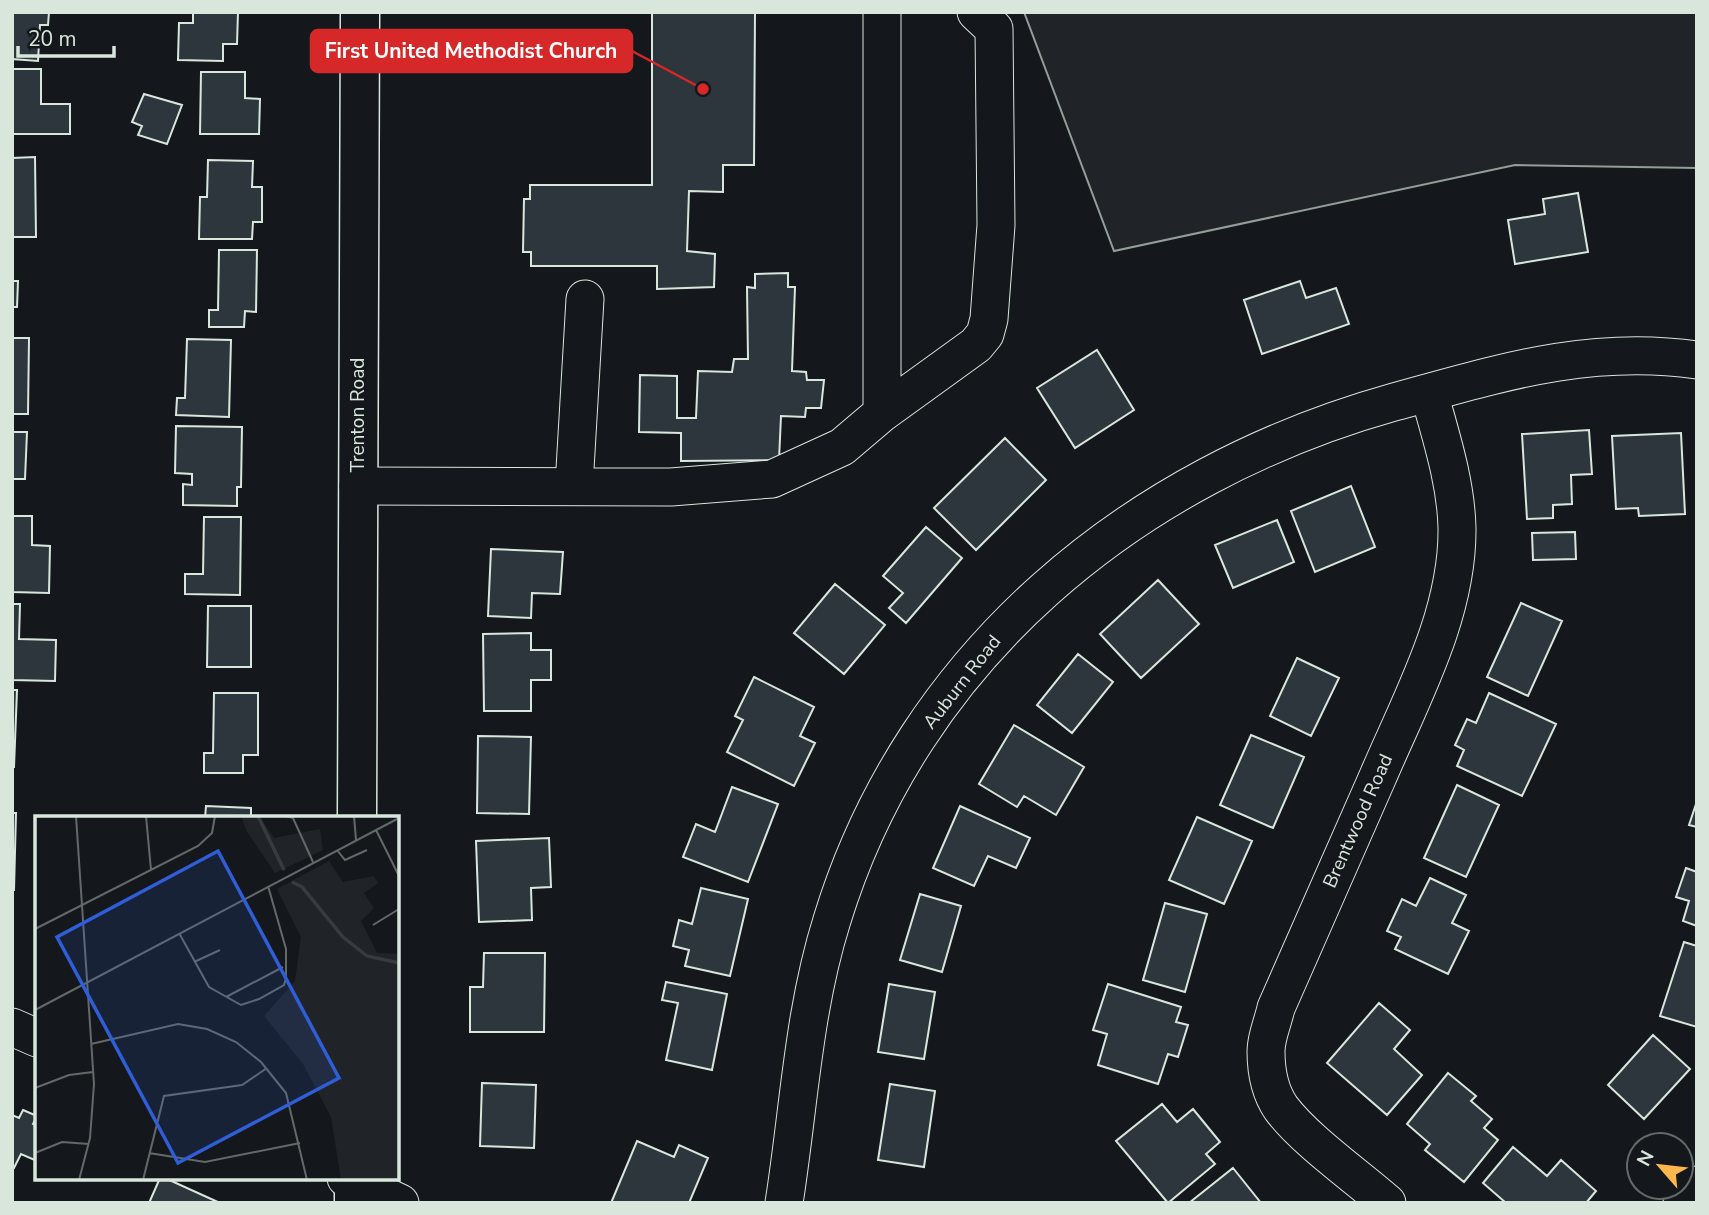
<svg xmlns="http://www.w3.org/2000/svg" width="1709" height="1215" font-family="'Nunito Sans',sans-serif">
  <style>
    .green { fill: #202428; stroke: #939e99; stroke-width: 2 }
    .building { fill: #2c363c; stroke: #d8e6dc; stroke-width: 2 }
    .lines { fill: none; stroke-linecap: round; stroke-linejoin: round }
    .minor-casing { stroke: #d8e6dc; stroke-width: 39 }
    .major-casing { stroke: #d8e6dc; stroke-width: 41 }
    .minor { stroke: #14181c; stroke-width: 37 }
    .major { stroke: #14181c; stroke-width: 38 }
    .labels { text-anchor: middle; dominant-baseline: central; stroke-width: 5; stroke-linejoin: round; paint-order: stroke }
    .street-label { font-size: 19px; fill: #d8e6dc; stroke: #14181c }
    .inset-river { fill: none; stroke: #363b3e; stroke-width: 3.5 }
    .inset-road { fill: none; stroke: #626a69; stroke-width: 2 }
    .view { fill: #305dd8; fill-opacity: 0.15; stroke: #305dd8; stroke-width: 3.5 }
    .inset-edge { fill: none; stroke: #d8e6dc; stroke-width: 3.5 }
    .leader { fill: none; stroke: #d62828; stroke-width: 2.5 }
    .callout-dot { fill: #d62828; stroke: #14181c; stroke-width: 2.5 }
    .callout { fill: #d62828; stroke: #d62828; stroke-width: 2.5 }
    .callout-label { font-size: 21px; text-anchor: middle; font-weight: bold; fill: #fff }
  </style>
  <rect width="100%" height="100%" fill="#14181c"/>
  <!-- green -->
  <path class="green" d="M1024 12H1697V168L1515 165 1114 251Z"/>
  <!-- building -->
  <path class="building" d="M12 12H49L48 25H40L38 61 12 59Z
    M193 12H238L237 44H223V61L178 60 179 23H193Z
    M652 12H755L754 165H723V192L689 191 687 251 715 254 714 287 657 289V266H531V252H523L524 199H530V185H652Z
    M12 69H41V104H70V134H12Z
    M201 72H245V98L260 99 259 134H200Z
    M144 94 182 105 167 144 138 135 142 126 132 122Z
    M35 157 36 237H12V158Z
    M208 160 253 161 252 187H262V222H253L252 239H199L200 197H207Z
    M1578 193 1588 252 1515 264 1508 220 1545 214 1543 199Z
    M219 250H257L256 312 245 311 244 327H209V310H218Z
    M788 273V287H795L792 371 806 372 807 380H824L821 408H806L805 417 781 416 779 460 681 461V433L639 432 640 375 677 376V418H696L698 371 732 372 734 359H748L747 287 755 288V274Z
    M12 281H18L17 307H13L12 323Z
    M1300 281 1306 298 1336 288 1349 324 1262 354 1244 300Z
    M12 338H29L28 414H12Z
    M187 339 231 340 229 417 176 415 177 398H185Z
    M1097 350 1134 410 1075 448 1037 388Z
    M176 426 242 427 241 487H237V506L183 505V484L192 485V474L175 473Z
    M1589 430 1592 474 1571 475 1572 504 1553 505V518L1527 519 1522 434Z
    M12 432H27L25 479H12Z
    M1681 433 1685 514 1639 516 1638 508 1616 509 1612 436Z
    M1005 438 1046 480 976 550 934 508Z
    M1351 486 1375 547 1315 572 1291 511Z
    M12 516H32V545L50 546 49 593 12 592Z
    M204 517H241L240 595 185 594V574H203Z
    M1277 520 1294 562 1233 588 1215 545Z
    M926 527 962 558 906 623 889 608 903 593 883 576Z
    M1575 532 1576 559 1533 560 1532 533Z
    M491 549 563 552 560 594 532 593 531 618 488 616Z
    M1158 580 1199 624 1141 678 1100 634Z
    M835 584 885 625 844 674 794 633Z
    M1521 603 1562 621 1528 696 1487 677Z
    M12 604H20L19 639 56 640 55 681 12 680Z
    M208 606H251V667H207Z
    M531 633V650H551V680H531V711H484L483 634Z
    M1078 654 1113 682 1072 733 1037 705Z
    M1297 658 1339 678 1311 736 1270 716Z
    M754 677 814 707 800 736 815 743 794 786 727 752 743 720 735 716Z
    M12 690H17L14 767H12Z
    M214 693H258V755H243V773H204V753H213Z
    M1489 693 1556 724 1522 796 1457 766 1464 750 1455 745 1467 719 1476 723Z
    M1014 725 1084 767 1056 815 1024 796 1017 807 979 784Z
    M1251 735 1304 757 1273 828 1220 805Z
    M478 736 531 737 529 814 477 813Z
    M1457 785 1499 805 1466 877 1424 858Z
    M732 787 778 804 748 882 683 857 696 824 715 832Z
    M1697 801V827L1689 825Z
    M206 806 251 808V818H205Z
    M960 806 1030 838 1016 868 988 856 974 886 933 868Z
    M12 813H16L14 890H12Z
    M1197 817 1252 841 1224 904 1169 880Z
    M549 838 551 887 531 888 532 920 479 922 476 841Z
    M1686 868 1697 872V926L1683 921 1689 901 1676 897Z
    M1430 878 1466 895 1452 923 1469 931 1448 974 1395 949 1401 937 1387 931 1402 899 1416 906Z
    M701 888 748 899 730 976 685 966 689 950 673 946 679 920 692 924Z
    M920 894 961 906 942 972 900 960Z
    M1165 903 1207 914 1185 992 1143 980Z
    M1684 942 1697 946V1027L1660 1016Z
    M484 953H545L544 1032H470V987H483Z
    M666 982 727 994 712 1070 666 1060 678 1003 662 1000Z
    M889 984 935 992 924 1059 878 1052Z
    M1108 984 1181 1007 1176 1022 1188 1025 1178 1057 1168 1054 1158 1084 1098 1065 1107 1034 1093 1030Z
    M1379 1003 1410 1030 1394 1049 1422 1075 1387 1115 1327 1063Z
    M1653 1035 1690 1069 1644 1119 1608 1085Z
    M1448 1073 1476 1096 1471 1101 1492 1119 1484 1128 1498 1140 1464 1182 1425 1150 1430 1144 1407 1124Z
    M482 1083 536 1085 534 1148 480 1146Z
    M890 1084 935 1091 924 1167 878 1160Z
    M1162 1104 1177 1122 1193 1109 1220 1142 1206 1154 1215 1164 1168 1203 1116 1141Z
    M23 1110 37 1116 33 1124 37 1126V1161L21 1154 14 1168 12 1167V1115L19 1118Z
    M637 1141 674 1157 679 1145 708 1158 689 1203H611Z
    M1513 1147 1547 1176 1561 1160 1596 1191 1586 1203H1506L1483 1183Z
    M1233 1168 1261 1203H1189Z
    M160 1178H165L220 1203H149Z"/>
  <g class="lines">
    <!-- minor casing -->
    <g class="minor-casing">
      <path id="minor" d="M882 12V413
        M358 486 671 487 772 479 842 447 882 413 976 345 985 334 989 319 996 225 994 29 976 12
        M574 486 585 299
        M12 1027 37 1038
        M346 1178 400 1203
        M784 1203C799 1108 803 1012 832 920 913 655 1133 475 1394 402 1497 374 1589 344 1697 360
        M1387 1203C1355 1175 1305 1140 1281 1108 1270 1092 1266 1070 1266 1051 1266 1037 1273 1022 1276 1008 1311 930 1345 852 1379 774 1412 697 1458 614 1457 528 1456 482 1441 437 1429 393
        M1682 1203 1697 1185"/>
    </g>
    <!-- major casing -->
    <g class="major-casing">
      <path id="major" d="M357 818 360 12
        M354 1178V1203"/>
    </g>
    <!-- minor -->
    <use href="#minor" class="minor"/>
    <!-- major -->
    <use href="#major" class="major"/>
  </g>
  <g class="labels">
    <!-- street labels -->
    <g class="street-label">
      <text transform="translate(358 415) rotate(-90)">Trenton Road</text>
      <text transform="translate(962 682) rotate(-52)">Auburn Road</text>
      <text transform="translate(1358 821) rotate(-66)">Brentwood Road</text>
    </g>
  </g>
  <!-- overview -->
  <g transform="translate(35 816)">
    <rect width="364" height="364" fill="#14181c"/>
    <path d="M206 0H224L239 22 285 13 288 34 240 57 212 16ZM294 45 308 66 339 60 343 67 329 77 339 92 326 105 342 137 364 138V364H306L296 301 268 248 229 200 260 165 266 121 242 73Z" fill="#202428"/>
    <path class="inset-river" d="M223 0 249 54M257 66 267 71 308 121 332 140 364 147"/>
    <path class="inset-road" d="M41 0 59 268 55 322 44 364M111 0 116 54M251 0 258 2 278 46M319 0 321 24M341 14 364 60M302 34 310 44 332 34M338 109 364 93M0 113 163 30 177 17 180 0M144 117 174 171 206 189 224 183 249 169 251 162V133L233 70M159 146 185 134M191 181 248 151M0 194 364 2M56 228 143 208 172 213 201 226 226 246 251 277 272 364M0 272 34 259 58 256M0 337 27 326 54 328M114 337 170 346 265 327M108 364 129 280 207 269 232 252"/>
    <path class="view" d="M183 35 304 262 143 347 22 121Z"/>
    <rect width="364" height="364" class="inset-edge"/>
  </g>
  <!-- callouts -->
  <path class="leader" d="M703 89L632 51"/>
  <circle class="callout-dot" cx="703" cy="89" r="7"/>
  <rect class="callout" x="311" y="30" width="321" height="42" rx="7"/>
  <g class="callout-label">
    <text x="471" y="58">First United Methodist Church</text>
  </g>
  <!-- border -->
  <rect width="1709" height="1215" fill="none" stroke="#d8e6dc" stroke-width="28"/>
  <!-- north arrow -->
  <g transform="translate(1660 1166) rotate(298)"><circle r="33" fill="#14181c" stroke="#626a69" stroke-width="2"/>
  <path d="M0-5L12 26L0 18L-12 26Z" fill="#ffb74d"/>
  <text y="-10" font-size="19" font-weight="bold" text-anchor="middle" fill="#d8e6dc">N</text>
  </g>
  <!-- scale -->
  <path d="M18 46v10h96v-10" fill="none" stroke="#d8e6dc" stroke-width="3.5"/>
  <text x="28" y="46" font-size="21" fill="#d8e6dc" stroke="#14181c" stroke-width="5" paint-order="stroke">20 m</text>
</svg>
